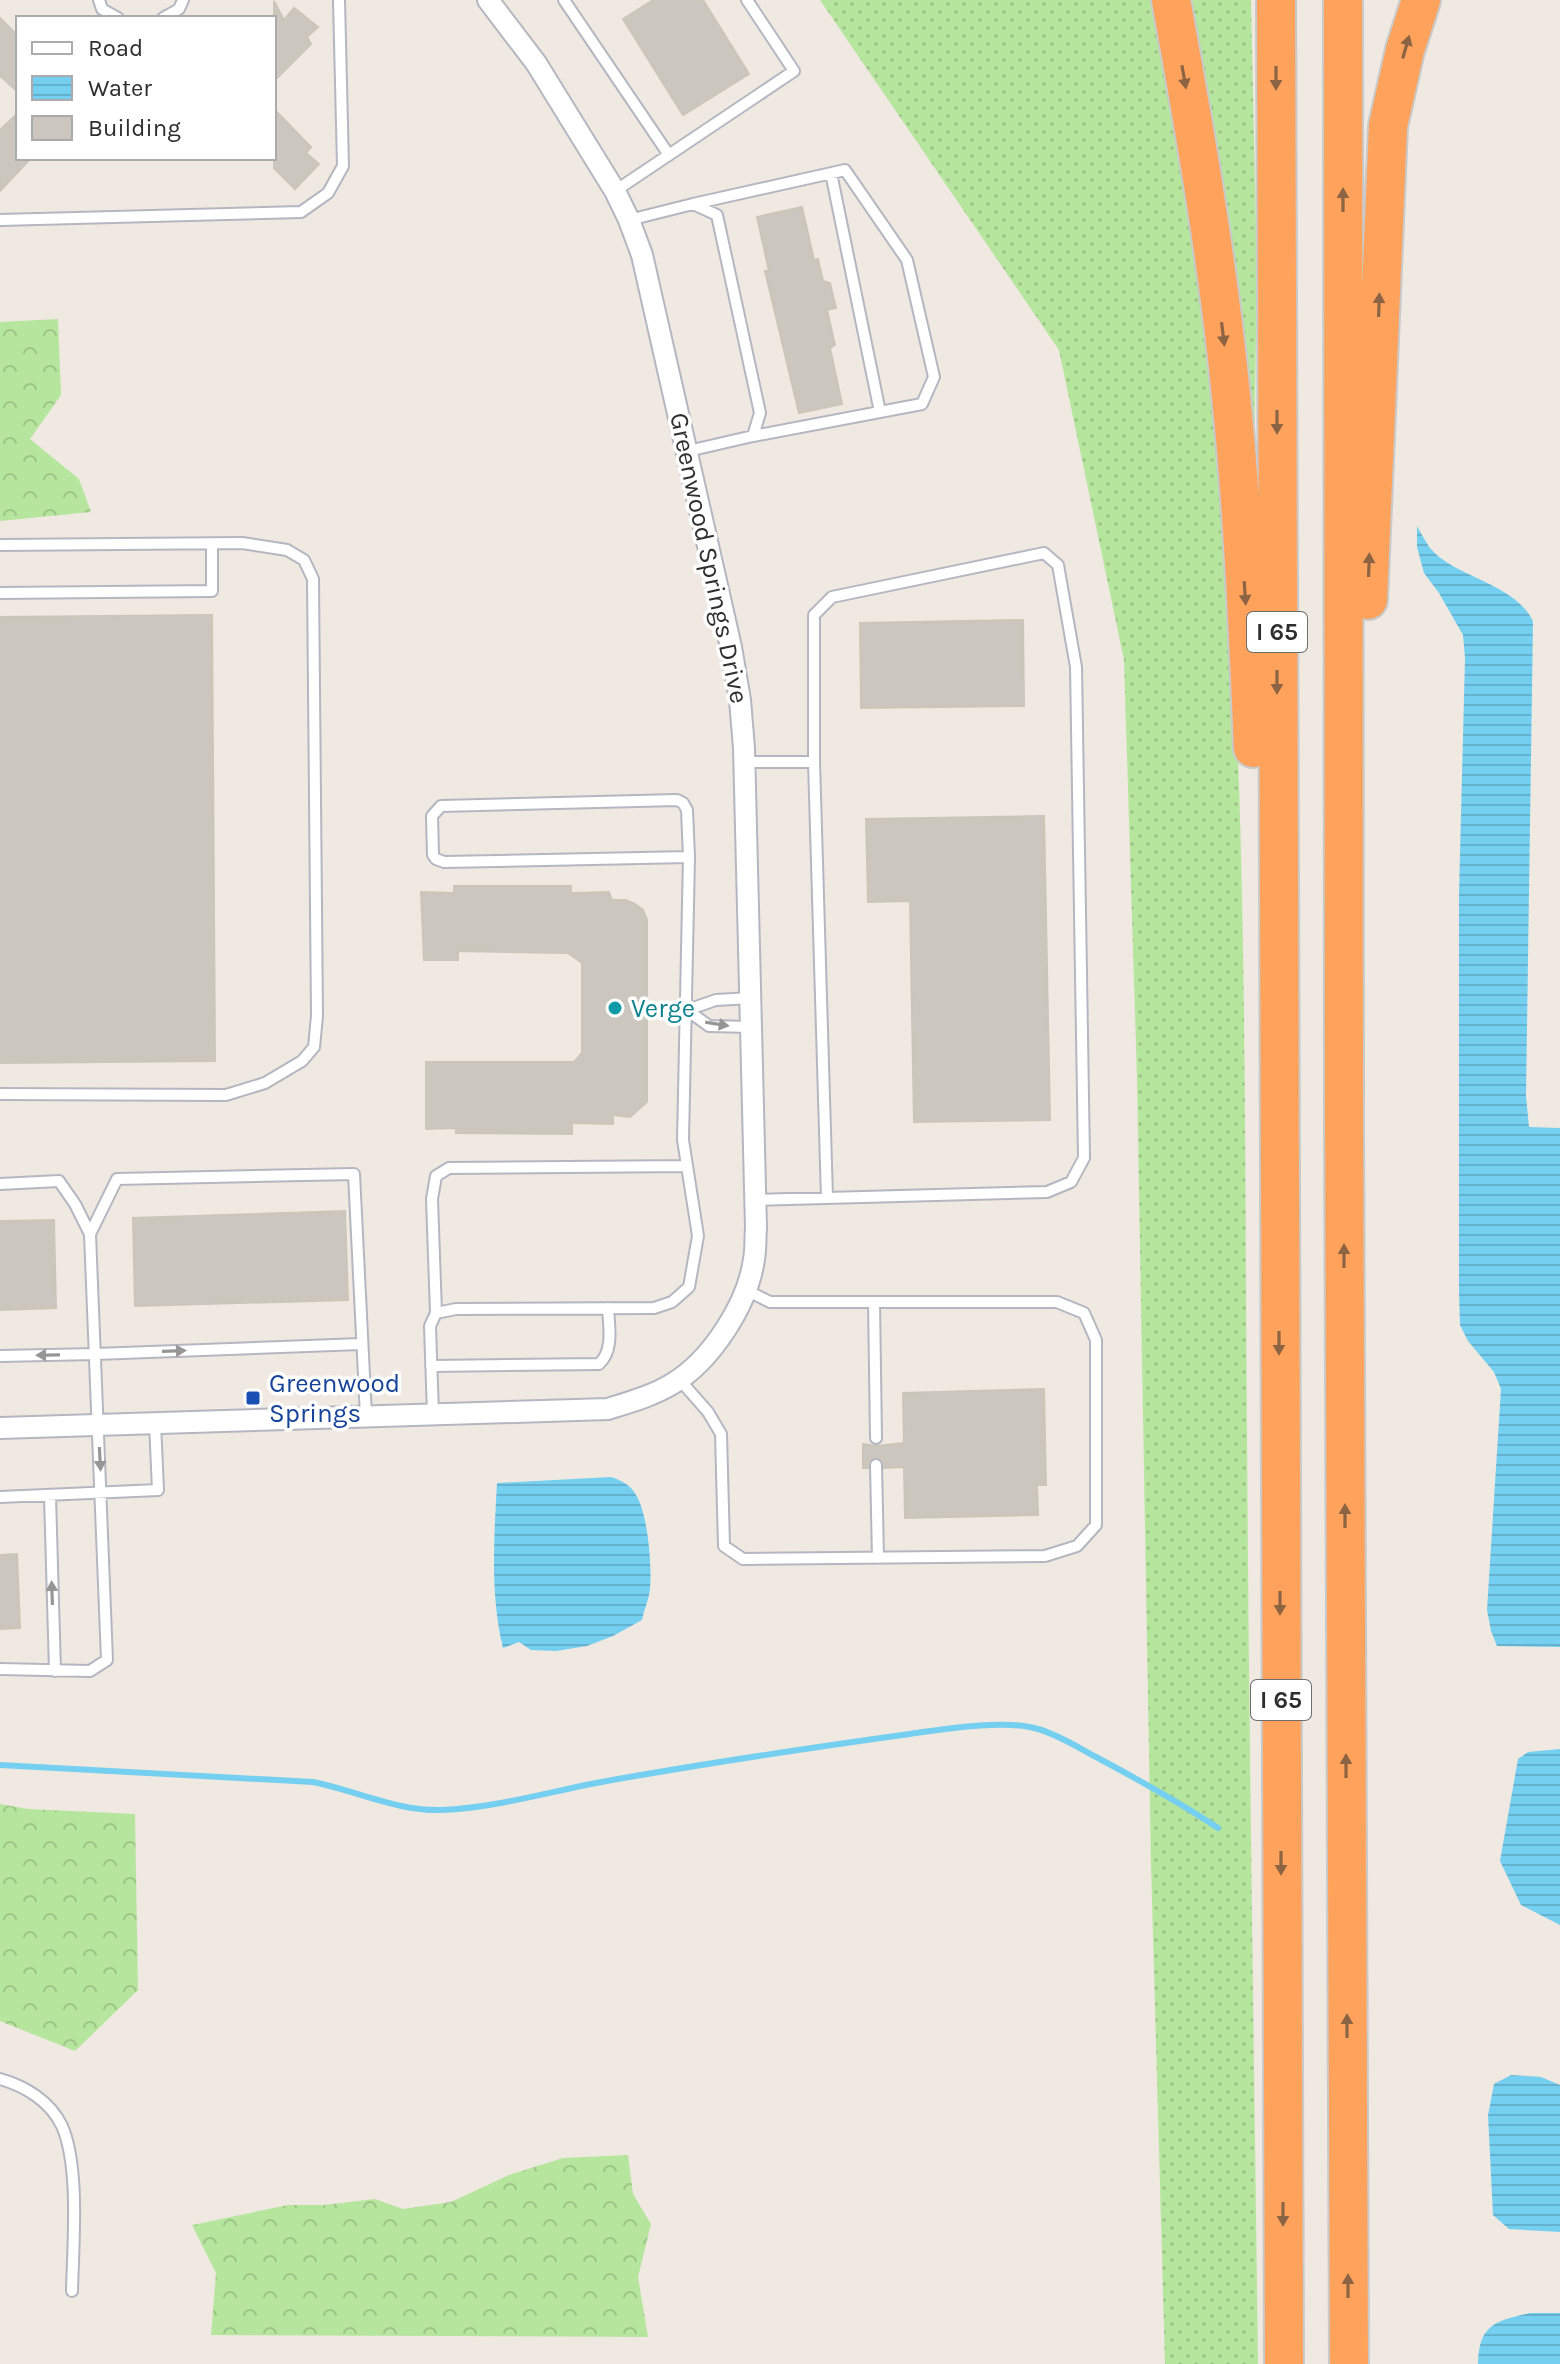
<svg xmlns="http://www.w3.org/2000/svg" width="1560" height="2364" font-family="Karla,sans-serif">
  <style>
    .grass { fill: url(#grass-dots) }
    .forest { fill: url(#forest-crowns) }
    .water { fill: url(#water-rules) }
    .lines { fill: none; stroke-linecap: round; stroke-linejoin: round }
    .stream { stroke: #75cff0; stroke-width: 6 }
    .building { fill: #cbc7bf; stroke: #cbc5ba; stroke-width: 2 }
    .service-casing { stroke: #b4b7c1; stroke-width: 14 }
    .minor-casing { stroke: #b4b7c1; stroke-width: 24 }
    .motorway-casing { stroke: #c9c9c9; stroke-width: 42 }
    .service { stroke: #fff; stroke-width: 10 }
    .minor { stroke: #fff; stroke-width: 20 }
    .motorway { stroke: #ffa35c; stroke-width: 38 }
    .oneway { fill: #8c6343 }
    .oneway2 { fill: #969696 }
    .culture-dot { fill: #0f9aa8; stroke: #fff; stroke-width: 3 }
    .transit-dot { fill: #1a4fb4; stroke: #fff; stroke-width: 3 }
    .labels { text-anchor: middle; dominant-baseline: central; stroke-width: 7; stroke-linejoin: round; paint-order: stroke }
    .shield { fill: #fff; stroke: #6d6d6d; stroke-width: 2 }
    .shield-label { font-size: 24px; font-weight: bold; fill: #2e2e2e }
    .street-label { font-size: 26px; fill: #2e2e2e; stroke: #fff }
    .culture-label { font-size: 26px; fill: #0d838f; stroke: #fff; text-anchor: start }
    .transit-label { font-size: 26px; fill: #164399; stroke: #fff; text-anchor: start }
  </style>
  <defs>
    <pattern id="grass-dots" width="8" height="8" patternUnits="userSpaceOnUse" patternTransform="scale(2)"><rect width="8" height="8" fill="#b6e59e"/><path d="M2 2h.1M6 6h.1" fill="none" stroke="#9dc588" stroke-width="1.8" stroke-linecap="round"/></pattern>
    <pattern id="forest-crowns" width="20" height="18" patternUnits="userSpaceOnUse" patternTransform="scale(2)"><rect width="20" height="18" fill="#b6e59e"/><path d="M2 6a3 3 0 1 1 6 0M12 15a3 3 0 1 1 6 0" fill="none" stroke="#9dc588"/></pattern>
    <pattern id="water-rules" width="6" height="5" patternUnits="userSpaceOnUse" patternTransform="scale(2)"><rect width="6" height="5" fill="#75cff0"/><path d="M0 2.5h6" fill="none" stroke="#66b2ce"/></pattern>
  </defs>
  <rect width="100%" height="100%" fill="#efe9e1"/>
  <!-- grass -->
  <path class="grass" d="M820 0H1155C1179 145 1206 289 1219 436 1248 768 1244 1102 1247 1435 1249 1745 1254 2054 1258 2364H1165L1151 1864 1137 1077 1124 660 1059 350Z
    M1186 0H1251L1257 273 1253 527Z"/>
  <!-- forest -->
  <path class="forest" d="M58 319 61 395 30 439 79 479 91 512 0 521V322Z
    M0 1804 28 1809 135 1814 138 1990 75 2051 0 2021Z
    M628 2155 633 2194 651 2224 638 2277 648 2337 211 2335 216 2273 192 2225 288 2205H324L375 2199 403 2209 451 2202 509 2175 563 2158Z"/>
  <!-- water -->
  <path class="water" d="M1417 526C1421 533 1425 541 1430 548 1455 578 1513 582 1533 621L1526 1096 1529 1127 1560 1128V1647L1497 1646 1491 1631 1487 1610 1501 1389 1494 1372 1468 1341 1460 1325 1459 1293V893L1465 658 1463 635 1439 593 1424 573 1417 547Z
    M611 1477C621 1480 631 1485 636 1495 648 1514 652 1566 650 1589 649 1599 644 1610 642 1620L613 1636 587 1646 556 1651 531 1650 519 1642 503 1648C490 1595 494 1538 497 1483Z
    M1560 1749V1925L1521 1905 1500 1861 1518 1759 1528 1752Z
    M1511 2075 1541 2077 1560 2085V2232L1509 2229 1493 2215 1488 2115 1494 2084Z
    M1530 2313H1560V2364H1478C1479 2324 1495 2321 1530 2313Z"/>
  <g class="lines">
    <!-- stream -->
    <path class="stream" d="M0 1765 313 1782C354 1790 400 1812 442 1810 493 1808 545 1793 596 1783 695 1765 795 1750 895 1736 933 1731 1003 1718 1038 1729 1059 1735 1079 1748 1098 1758 1139 1780 1179 1802 1218 1828"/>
  </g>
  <!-- building -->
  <path class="building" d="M653 0H703L749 74 683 115 623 19Z
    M274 1 284 20 294 8 318 27 307 37 311 44 274 81Z
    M0 18 18 36V92L0 76Z
    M274 109 311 147 306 153 319 164 295 189 274 168Z
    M18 113V158H31L0 191V130Z
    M802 207 814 260 818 259 823 281 830 283 836 308 827 310 835 345 830 348 842 404 799 413 765 271H769L757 217Z
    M212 615 215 1061 0 1063V617Z
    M1023 620 1024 706 861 708 860 623Z
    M1044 816 1050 1120 914 1122 910 901 868 902 866 819Z
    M454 886H571V893L609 892 612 900H626L635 904 643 910 647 920V1102L630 1117 613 1115V1124L572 1123V1134L456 1133V1128L426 1129V1062H574L582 1053V963L568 953 458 951V960H424L421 892 454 893Z
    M345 1211 348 1300 135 1306 133 1218Z
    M54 1220 56 1308 0 1310V1221Z
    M1044 1389 1046 1485H1037L1038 1515 905 1518 904 1467 884 1468 882 1460 877 1457 869 1461 868 1468H863V1444L877 1446 904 1443 903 1393Z
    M17 1554 20 1628 0 1629V1555Z"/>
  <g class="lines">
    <!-- service casing -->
    <g class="service-casing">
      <path id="service" d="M99 0 102 9 118 18
        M564 0 669 155
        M163 18 179 9 183 0
        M831 173 880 412
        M615 191 794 71 747 0
        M693 204 845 170 907 260 934 377 922 404 753 436
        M0 220 301 212 328 193 343 166 339 0
        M629 220 693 204 717 215 760 413 753 436 688 451
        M0 545 242 543 287 550 304 560 313 579 317 1016 314 1047 302 1061 265 1083 226 1095 0 1094
        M0 593 212 591V544
        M744 762H814V615L832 597 1044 553 1058 565 1076 667 1084 1158 1071 1182 1047 1192 755 1200
        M814 762 827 1198
        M687 1010 709 1026 751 1027
        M687 1010 716 1000 751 998
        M0 1184 59 1181 75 1204 90 1234 107 1660 90 1671 0 1669
        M90 1234 117 1179 354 1174 366 1416
        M874 1302 876 1438
        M436 1313 432 1199 436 1176 449 1168 687 1166
        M0 1356 96 1354 361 1344
        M431 1366 599 1364C614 1350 609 1327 608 1308
        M679 1379 708 1412 721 1434 724 1546 743 1559 1045 1556 1077 1546 1096 1525V1340L1084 1313 1057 1302H770L746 1290
        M433 1414 430 1326 436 1313 456 1309 654 1308 672 1302 689 1287 698 1236 683 1140 689 857 687 810 683 803 677 800 441 806 432 816 433 855 436 859 444 862 689 857
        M876 1465 878 1558
        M50 1496 55 1671
        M0 1497 158 1490 155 1423
        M0 2079C25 2086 50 2101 62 2126 80 2167 73 2246 72 2291"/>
    </g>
    <!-- minor casing -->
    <g class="minor-casing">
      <path id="minor" d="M0 1428 608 1409C630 1402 652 1396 672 1384 711 1361 748 1304 754 1259 756 1249 755 1238 756 1228L744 748 740 700 731 647 642 255 629 220 615 191 536 63 488 0"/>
    </g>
    <!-- motorway casing -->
    <g class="motorway-casing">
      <path id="motorway" d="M1171 0C1195 131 1218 263 1231 396 1243 513 1248 631 1253 748
        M1276 0 1284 2364
        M1343 0 1344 1118 1349 2364
        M1368 600 1388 126 1405 50 1421 0"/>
    </g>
    <!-- service -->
    <use href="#service" class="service"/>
    <!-- minor -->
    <use href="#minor" class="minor"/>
    <!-- motorway -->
    <use href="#motorway" class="motorway"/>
  </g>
  <!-- one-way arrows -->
  <defs><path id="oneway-solid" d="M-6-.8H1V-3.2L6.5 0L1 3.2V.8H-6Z" transform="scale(2)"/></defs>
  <g class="oneway">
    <use href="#oneway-solid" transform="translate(1406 47) rotate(-74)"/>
    <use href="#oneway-solid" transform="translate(1184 77) rotate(80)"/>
    <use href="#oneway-solid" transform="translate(1276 78) rotate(90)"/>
    <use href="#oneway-solid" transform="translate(1343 200) rotate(-90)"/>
    <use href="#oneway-solid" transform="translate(1379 305) rotate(-88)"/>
    <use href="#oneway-solid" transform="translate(1223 334) rotate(83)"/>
    <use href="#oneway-solid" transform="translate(1277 422) rotate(90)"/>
    <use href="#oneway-solid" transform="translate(1369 565) rotate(-88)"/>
    <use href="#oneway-solid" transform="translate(1245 593) rotate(86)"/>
    <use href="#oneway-solid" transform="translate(1277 682) rotate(90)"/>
    <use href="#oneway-solid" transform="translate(1344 1256) rotate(-90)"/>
    <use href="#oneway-solid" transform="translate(1279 1343) rotate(90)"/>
    <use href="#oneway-solid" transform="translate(1345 1516) rotate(-90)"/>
    <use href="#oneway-solid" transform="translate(1280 1603) rotate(90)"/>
    <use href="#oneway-solid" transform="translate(1346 1766) rotate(-90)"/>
    <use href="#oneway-solid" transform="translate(1281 1863) rotate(90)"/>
    <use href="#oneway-solid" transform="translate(1347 2026) rotate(-90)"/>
    <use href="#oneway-solid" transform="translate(1283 2214) rotate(90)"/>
    <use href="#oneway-solid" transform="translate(1348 2286) rotate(-90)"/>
  </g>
  <g class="oneway2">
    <use href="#oneway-solid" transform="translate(717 1024) rotate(9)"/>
    <use href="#oneway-solid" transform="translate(174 1351) rotate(-2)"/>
    <use href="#oneway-solid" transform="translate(48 1355) rotate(179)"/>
    <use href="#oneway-solid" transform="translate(100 1459) rotate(87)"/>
    <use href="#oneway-solid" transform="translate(52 1593) rotate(-92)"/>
  </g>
  <!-- markers -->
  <circle class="culture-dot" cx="615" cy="1008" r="8"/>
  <rect class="transit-dot" x="245" y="1390" width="16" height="16" rx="4"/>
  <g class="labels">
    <!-- shield labels -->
    <g class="shield">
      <rect x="1247" y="612" width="60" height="40" rx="6"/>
      <rect x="1251" y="1680" width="60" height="40" rx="6"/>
    </g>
    <g class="shield-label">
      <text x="1277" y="632">I 65</text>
      <text x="1281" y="1700">I 65</text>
    </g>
    <!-- street labels -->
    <g class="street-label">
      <text transform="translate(709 558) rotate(78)">Greenwood Springs Drive</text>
    </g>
    <!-- culture labels -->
    <g class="culture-label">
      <text x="631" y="1008">Verge</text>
    </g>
    <!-- transit labels -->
    <g class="transit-label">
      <text x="269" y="1383">Greenwood<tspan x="269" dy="30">Springs</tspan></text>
    </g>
  </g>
  <!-- legend -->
  <rect x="16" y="16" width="260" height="144" fill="#ffffff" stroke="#ababab" stroke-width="2"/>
  <rect x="32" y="42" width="40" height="12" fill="#ffffff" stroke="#ababab" stroke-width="2"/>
  <text x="88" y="56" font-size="24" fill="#2e2e2e">Road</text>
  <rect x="32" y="76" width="40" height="24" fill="url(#water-rules)" stroke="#ababab" stroke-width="2"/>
  <text x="88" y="96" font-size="24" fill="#2e2e2e">Water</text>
  <rect x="32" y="116" width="40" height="24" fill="#cbc7bf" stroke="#ababab" stroke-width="2"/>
  <text x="88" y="136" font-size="24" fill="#2e2e2e">Building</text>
</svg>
